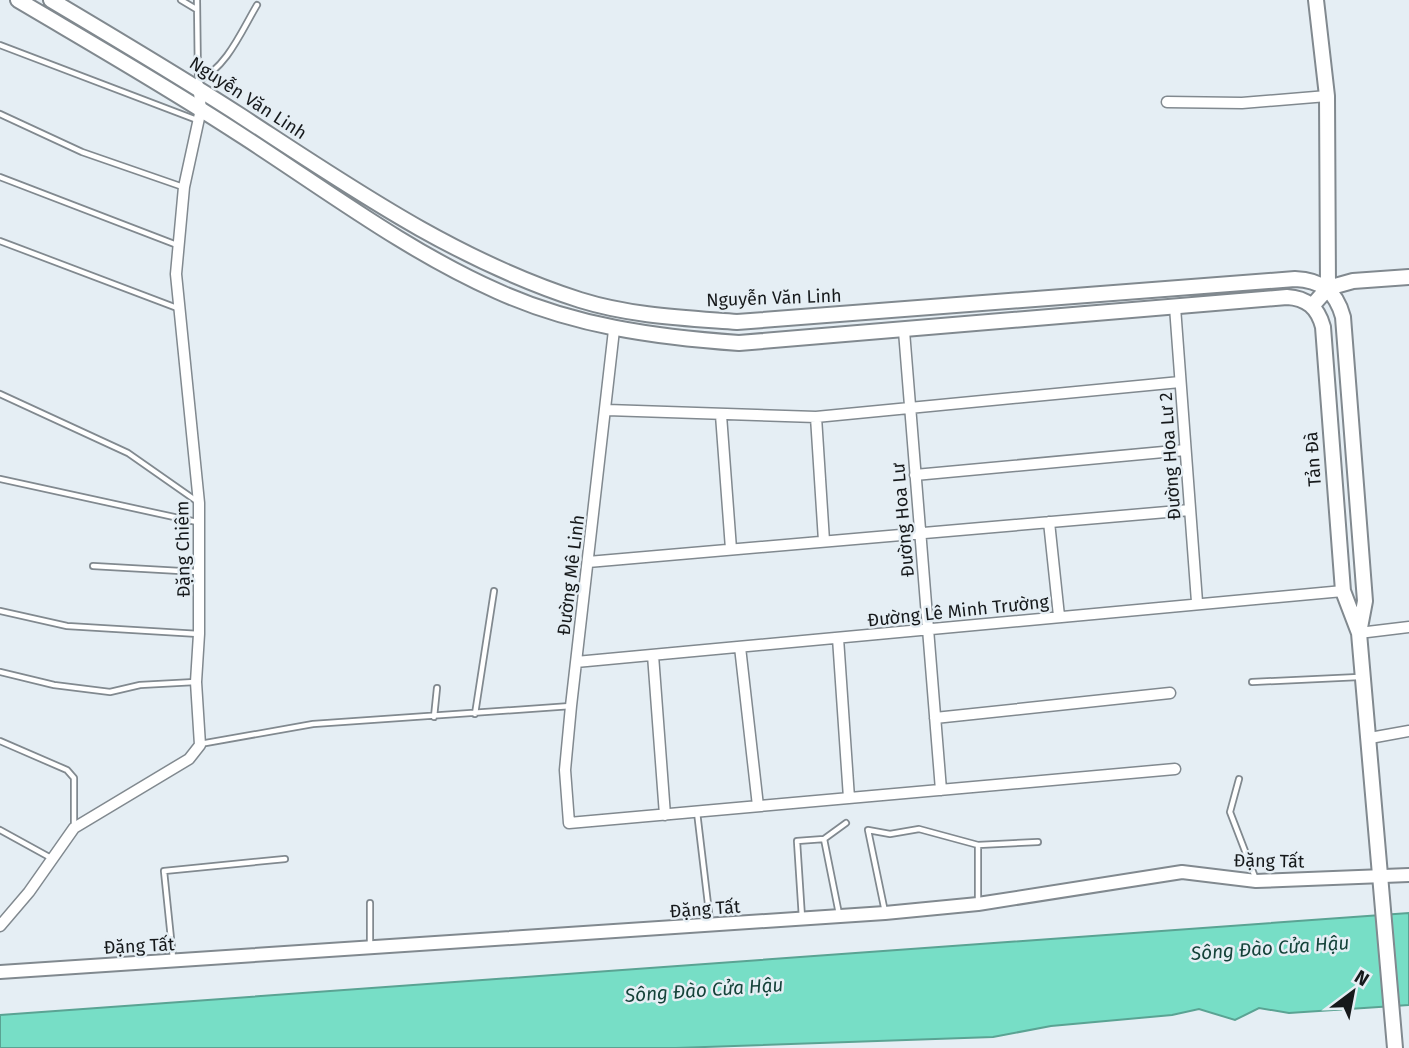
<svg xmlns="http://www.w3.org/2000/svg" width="1409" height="1048" font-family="'Fira Sans',sans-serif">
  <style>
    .water { fill: #77dec6; stroke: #5aa393; stroke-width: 2 }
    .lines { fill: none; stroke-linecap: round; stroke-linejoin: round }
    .service-casing { stroke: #81898f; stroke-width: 8 }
    .minor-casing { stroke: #81898f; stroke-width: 13 }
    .tertiary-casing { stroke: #81898f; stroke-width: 16 }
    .secondary-casing { stroke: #81898f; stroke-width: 18 }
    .service { stroke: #fff; stroke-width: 4.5 }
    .minor { stroke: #fff; stroke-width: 10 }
    .tertiary { stroke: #fff; stroke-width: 12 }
    .secondary { stroke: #fff; stroke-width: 14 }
    .labels { text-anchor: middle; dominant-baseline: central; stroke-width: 5; stroke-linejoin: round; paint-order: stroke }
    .street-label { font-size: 18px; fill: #16191b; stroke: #e5eef4 }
    .water-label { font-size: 19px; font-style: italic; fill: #15433a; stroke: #e5eef4 }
  </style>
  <rect width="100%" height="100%" fill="#e5eef4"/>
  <!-- water -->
  <path class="water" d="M1409 913V1005L1289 1013 1259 1008 1235 1020 1199 1009 1172 1015 1051 1026 993 1037 676 1048H0V1015Z"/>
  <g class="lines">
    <!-- service casing -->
    <g class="service-casing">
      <path id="service" d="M181 0 196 9
        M197 0 198 81C227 67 241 32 257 5
        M0 45 197 120
        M0 114 82 152 183 187
        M0 177 177 245
        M0 241 177 308
        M0 394 128 453 198 502
        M0 479 197 522
        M93 566 198 572
        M0 611 67 626 199 634
        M0 672 54 685 110 692 140 685 195 682
        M1252 682 1359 677
        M475 714 494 591
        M434 717 437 688
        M0 741 67 770 74 778V827
        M200 744 313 724 571 706
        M1239 779 1230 812 1255 877
        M697 812 710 921
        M0 830 51 858
        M824 839 839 914
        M978 845 1038 842
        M885 912 868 830 890 834 919 829 978 845V902
        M802 918 797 841 824 839 846 823
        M370 944V903
        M173 958 164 871 285 859"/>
    </g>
    <!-- minor casing -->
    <g class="minor-casing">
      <path id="minor" d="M1167 102 1242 103 1327 96
        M1175 307 1197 602
        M614 330 571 706 565 770 569 823 1175 769
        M904 331 941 790
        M607 410 816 417 1180 382
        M721 415 731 549
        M816 417 824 541
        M915 475 1185 450
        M1049 522 1059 616
        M588 562 1190 510
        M1359 633 1409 627
        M838 638 849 798
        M740 647 758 806
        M653 655 665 815
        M576 662 1343 591
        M935 718 1170 693
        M1370 738 1409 731
        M0 926 29 892 74 828 189 759 200 745 196 682 199 634V503L176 274 184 187 201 109 198 85"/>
    </g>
    <!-- tertiary casing -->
    <g class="tertiary-casing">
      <path id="tertiary" d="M0 972 885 913 978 904 1182 872 1256 881 1409 875"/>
    </g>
    <!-- secondary casing -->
    <g class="secondary-casing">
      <path id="secondary" d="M18 0C94 45 171 89 244 137 326 190 407 251 497 291 574 326 655 337 739 343L1287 297C1307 298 1318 308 1323 327L1343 591 1359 633
        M51 0C115 38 179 76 241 116 350 187 455 260 580 300 631 316 685 318 737 322L1295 279C1321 280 1336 291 1343 317L1365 601 1359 633 1395 1048
        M1328 288 1353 281 1409 277
        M1312 306 1328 288 1327 96 1316 0"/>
    </g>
    <!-- service -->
    <use href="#service" class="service"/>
    <!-- minor -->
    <use href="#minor" class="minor"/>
    <!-- tertiary -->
    <use href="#tertiary" class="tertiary"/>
    <!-- secondary -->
    <use href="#secondary" class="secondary"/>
  </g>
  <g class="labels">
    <!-- street labels -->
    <g class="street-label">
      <text transform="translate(248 98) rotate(33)">Nguyễn Văn Linh</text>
      <text transform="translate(774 298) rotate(-2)">Nguyễn Văn Linh</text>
      <text transform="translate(1170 456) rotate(-94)">Đường Hoa Lư 2</text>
      <text transform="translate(1313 459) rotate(-94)">Tản Đà</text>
      <text transform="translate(903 520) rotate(-95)">Đường Hoa Lư</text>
      <text transform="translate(183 549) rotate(-91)">Đặng Chiêm</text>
      <text transform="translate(571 575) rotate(-83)">Đường Mê Linh</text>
      <text transform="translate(958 611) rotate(-6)">Đường Lê Minh Trường</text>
      <text transform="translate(1269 861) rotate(1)">Đặng Tất</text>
      <text transform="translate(705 909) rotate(-4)">Đặng Tất</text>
      <text transform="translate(139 946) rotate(-3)">Đặng Tất</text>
    </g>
    <!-- water labels -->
    <g class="water-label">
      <text transform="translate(1270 948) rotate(-4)">Sông Đào Cửa Hậu</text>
      <text transform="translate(704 990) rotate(-4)">Sông Đào Cửa Hậu</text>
    </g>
  </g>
  <!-- north arrow -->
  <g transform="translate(1353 992) rotate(32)" stroke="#e5eef4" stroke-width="5" paint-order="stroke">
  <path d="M0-5L12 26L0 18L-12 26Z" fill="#16191b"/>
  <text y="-10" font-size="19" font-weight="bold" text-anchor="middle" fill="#16191b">N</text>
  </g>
</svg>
